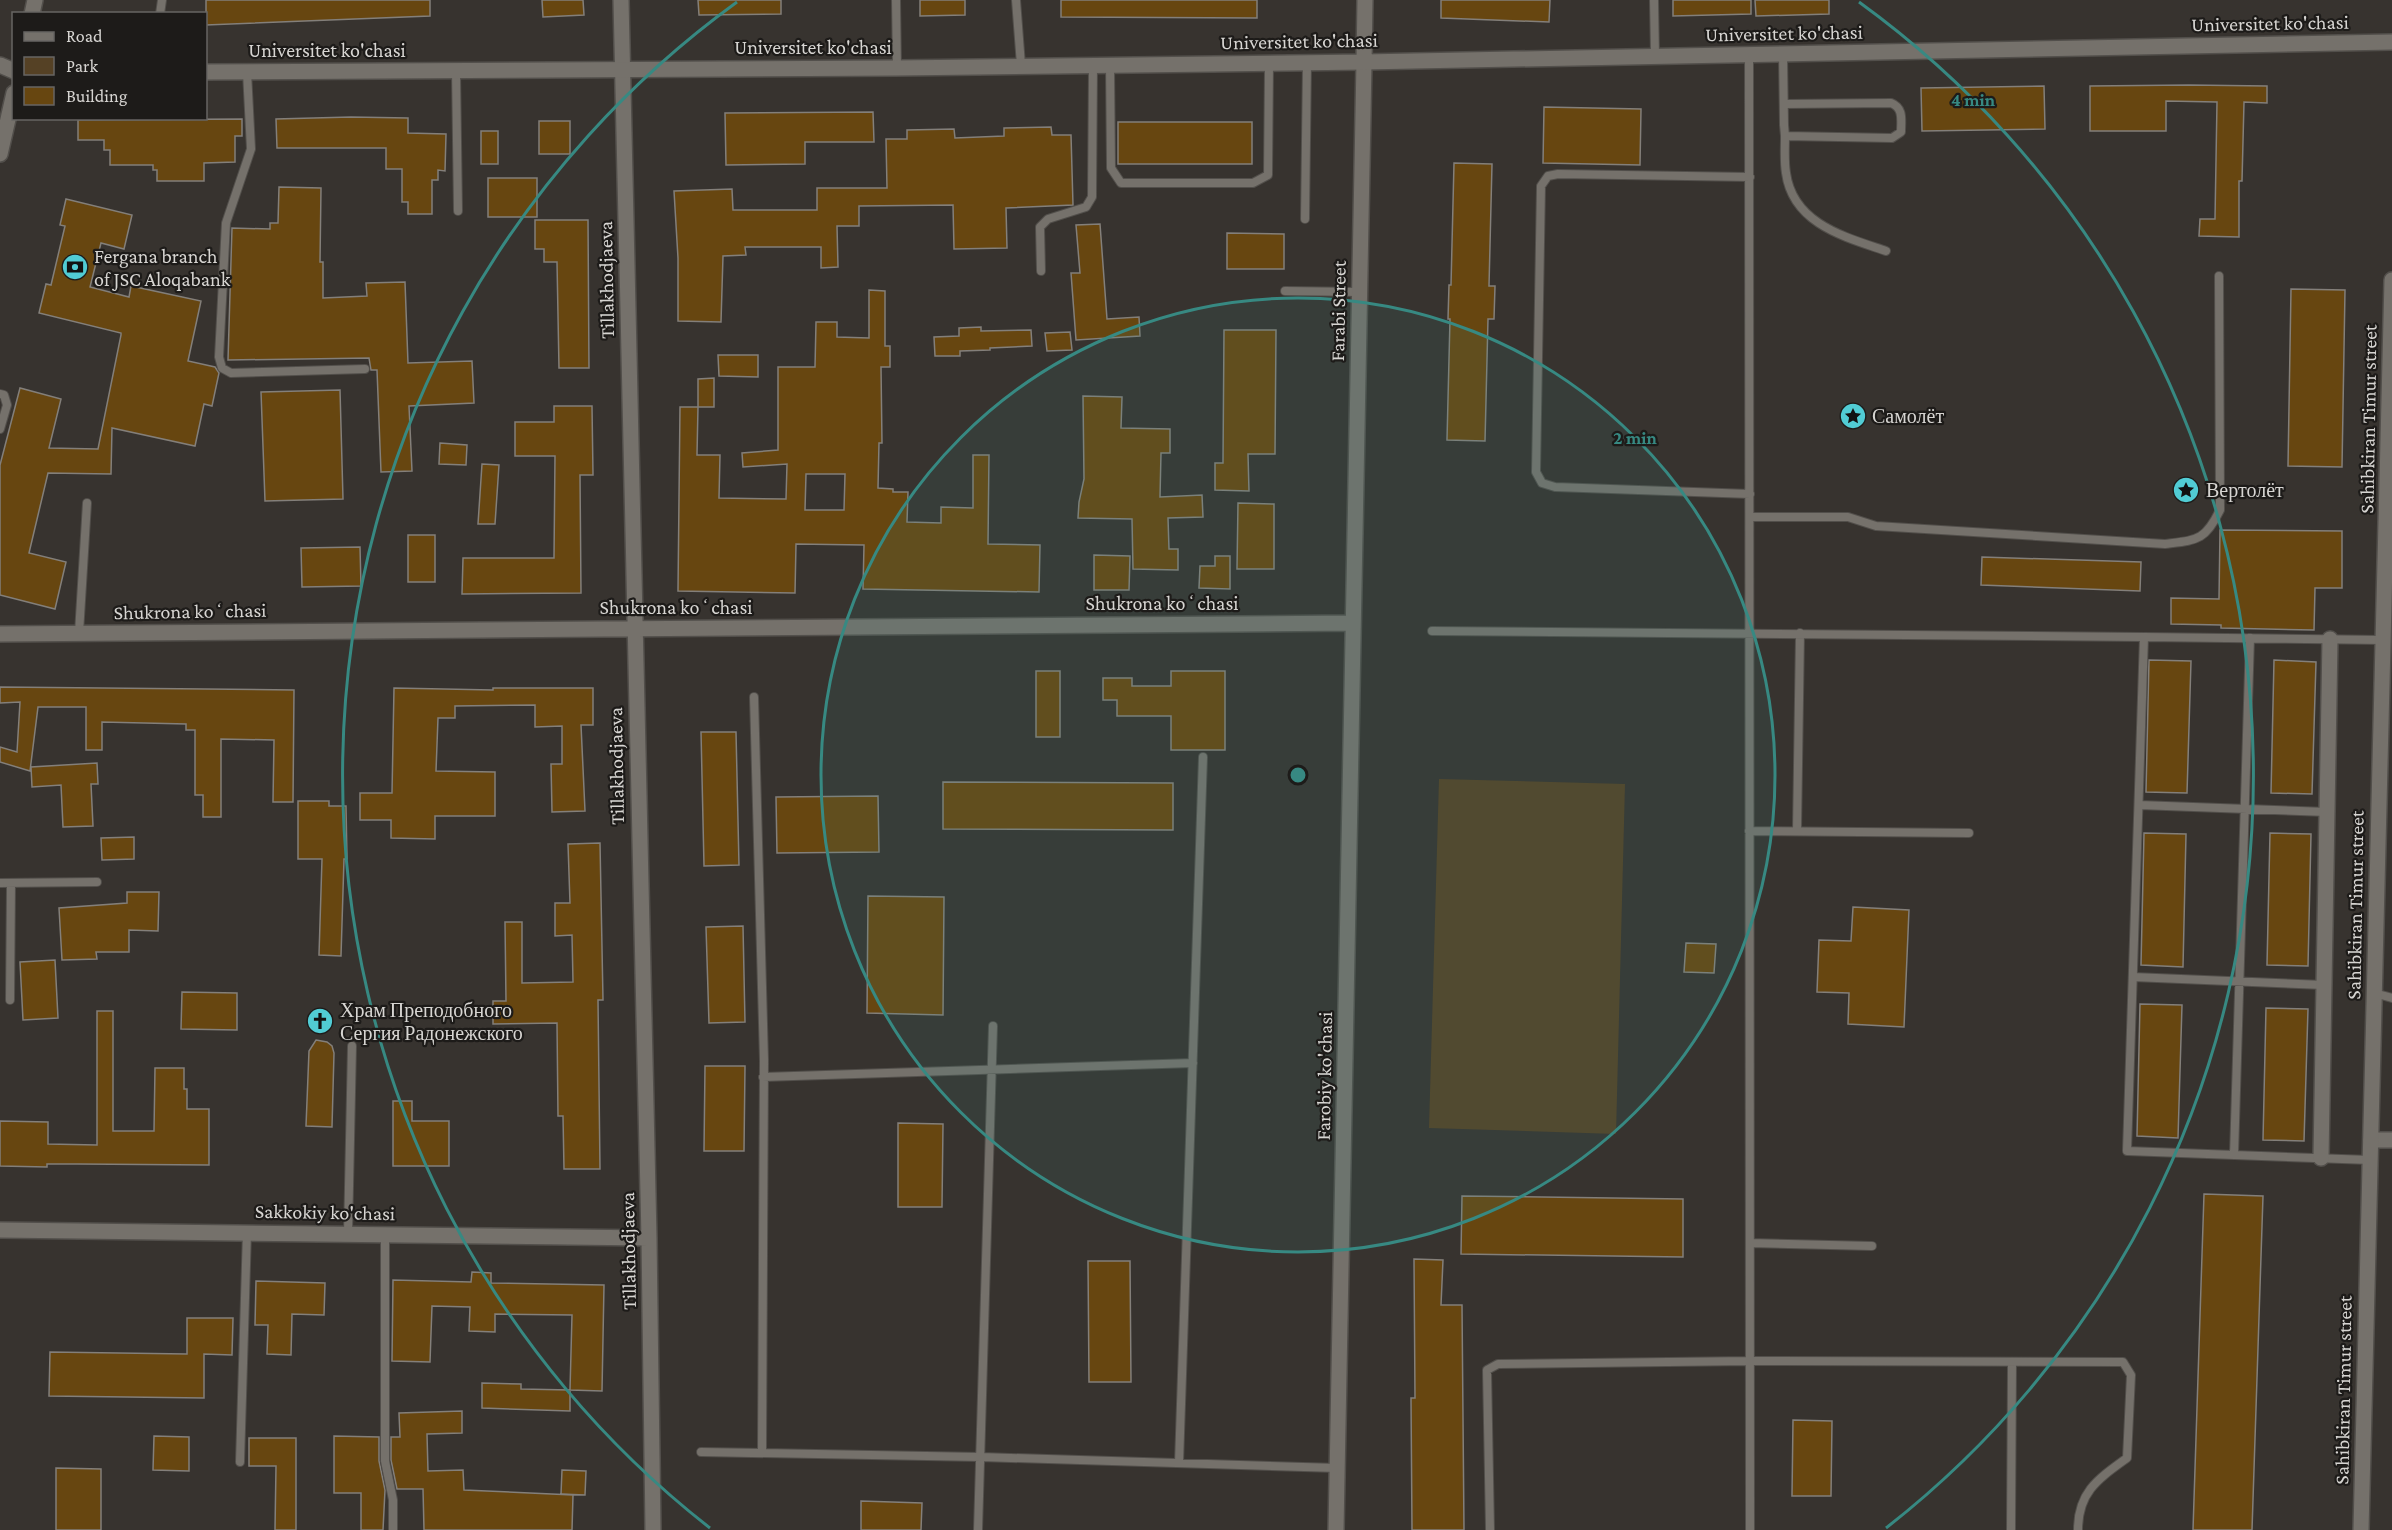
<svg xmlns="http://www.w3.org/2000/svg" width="2392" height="1530" font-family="'Crimson Pro',serif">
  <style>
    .green { fill: #554125 }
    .building { fill: #674610; stroke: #837f7a; stroke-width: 1.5; fill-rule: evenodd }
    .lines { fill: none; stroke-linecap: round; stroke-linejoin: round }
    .lane-casing { stroke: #524f4b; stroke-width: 10 }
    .street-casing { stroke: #524f4b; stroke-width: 18 }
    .secondary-casing { stroke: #524f4b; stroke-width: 18 }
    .lane { stroke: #75716b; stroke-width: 8 }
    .street { stroke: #75716b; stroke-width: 15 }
    .secondary { stroke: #75716b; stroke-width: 15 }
    .ring { fill: none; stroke: #378982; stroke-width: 3 }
    .labels { text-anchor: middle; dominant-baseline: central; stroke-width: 4.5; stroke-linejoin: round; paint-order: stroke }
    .street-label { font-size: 20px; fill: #d7d5d2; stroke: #1d1b19 }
    .poi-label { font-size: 20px; fill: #d7d5d2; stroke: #1d1b19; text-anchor: start }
    .centre { fill: #378982; stroke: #1d1b19; stroke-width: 3 }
    .ring-label { font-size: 18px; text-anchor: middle; font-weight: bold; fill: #378982; stroke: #1d1b19; stroke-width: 4.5; stroke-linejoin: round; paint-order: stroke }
  </style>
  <rect width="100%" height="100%" fill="#37332f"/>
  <!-- green -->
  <path class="green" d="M1439 779 1625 784 1616 1134 1429 1128Z"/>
  <!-- building -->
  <path class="building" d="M206 0H430V16L206 25Z
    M542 0H583L584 15 543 17Z
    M698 0H781V14L699 15Z
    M920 0H965V15L920 16Z
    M1061 0H1257V18L1061 17Z
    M1441 0H1550L1549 22 1441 18Z
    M1673 0H1751V14L1673 16Z
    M1755 0H1829V14L1756 16Z
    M2189 85 2267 86V103L2244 102 2242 181H2239V237L2199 236 2200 219H2215L2217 102 2166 101V131H2090V86Z
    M2044 86 2045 129 1922 131 1921 88Z
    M1544 107 1641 109 1640 165 1543 163Z
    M873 112 874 142H805V164L726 165 725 113Z
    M351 117 408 118V133L446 134 445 171 438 170V180H432V214H408V202H402V169H386V148H277L276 119Z
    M242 119V136H235V162L204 163V181H157V170H153V165H110V150H104V140H78V120Z
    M539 121H570V154H539Z
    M1118 122H1252V164H1118Z
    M1051 127 1052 135H1071L1073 205 1006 208 1007 248 954 249 953 205 859 206V226H837L838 267 821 268V247H745L746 255 723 256 721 322 678 321V258L674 191 732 189 733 210H817V188H887L886 139H907V130L954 129 955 138 1004 136V128Z
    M481 131H498V164H481Z
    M1454 163 1492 164 1489 286H1495L1494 319H1488L1485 441 1447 440 1450 319H1448L1449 285H1451Z
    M488 178H537V217H488Z
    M279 187 321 188 320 262H323V298L367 296 366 283 405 282 408 363 472 361 474 403 409 406 412 471 381 472 377 370H371L369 358 228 360 232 228 270 229V223H278Z
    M66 199 132 215 124 249 101 243 90 287 129 297 131 286 201 301 188 361 215 367 219 373 212 406 204 404 195 446 112 428 111 474 48 473 29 553 66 562 55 609 0 595V465L20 388 61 399 49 448 98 449 121 335V333L39 313 46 284 51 285 65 226 60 225Z
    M535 220H588L589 368H559L557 262H544V249H535Z
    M1100 224 1107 319 1139 317 1140 336 1076 340 1071 273H1080L1076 225Z
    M1227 233 1284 234V269H1227Z
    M2291 289 2345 290 2342 467 2288 466Z
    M869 290 885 291V346H890V367H881L882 443H879L878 488 893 489V492H908L907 522 941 523V507L973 508V455H989L988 544 1040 545 1039 592 863 589 864 545 796 544 795 593 678 591 680 407H698L697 455H720L719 498 786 499 787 464 743 467 742 453 778 450V367H815L816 322H837V337L869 338ZM806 474H845L844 510H805Z
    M981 327V331L1031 330 1032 346 990 348V350L960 351V356H935L934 337 959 336V328Z
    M1224 330H1276L1275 454H1248L1249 491 1215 490V463H1223Z
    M1070 332 1072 350 1047 351 1045 333Z
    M718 355H758V377L719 376Z
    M714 378V407H698V379Z
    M340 390 343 499 265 501 261 392Z
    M1083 396 1122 397 1121 428 1170 429V453H1161L1160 497 1202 495 1203 517 1168 518 1169 549H1178V570L1133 569 1132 519 1078 518 1079 502 1084 479Z
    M554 406H592L593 475H580L581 593 462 594 463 558H554L555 456H515V422H554Z
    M440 443 467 445 466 465 439 464Z
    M482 464 499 465 495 524H478Z
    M1238 503 1274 504V569H1237Z
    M2220 530 2342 531V588H2315L2314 630 2221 628V625L2171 624V598L2219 599Z
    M408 535H435V582H408Z
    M360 547 361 586 302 587 301 548Z
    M1094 555 1130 556 1129 590H1094Z
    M1215 556H1230V589L1199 588 1200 566H1215Z
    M1982 557 2141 562 2140 591 1981 585Z
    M2149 660 2191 661 2187 793 2146 792Z
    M2274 660 2316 662 2312 794 2271 793Z
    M1036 671H1060V737H1036Z
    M1171 671H1225V750H1171V716H1117V700H1103V678H1132V686H1171Z
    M0 687 294 690 293 802H273L274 740 221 739V817H203V795H195V730H186V724L102 722V750H86V707H38L30 771 0 762V747L17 752 20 702 0 703Z
    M394 688 493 690V688H593V725H581L585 811 552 812 551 764H562V726L535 727V705L455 706V718H438L436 771 495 772V816H435V839L391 838V820H360V793H392Z
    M701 732H736L739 865 704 866Z
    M97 763 98 784H91L93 826 63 827 61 785 32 787 31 767Z
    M943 782 1173 783V830L943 829Z
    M878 796 879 852 777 853 776 797Z
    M298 801H329V806H346L347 859H344L341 956 319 955 322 859H298Z
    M2144 833 2186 834 2183 967 2141 965Z
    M2270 833 2311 834 2308 966 2267 965Z
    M134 837V859L102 860 101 838Z
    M600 843 603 1000H598L600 1169H564L563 1116H558L557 1023 493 1024V1001H506L505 922H522V983L573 982 572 935 555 936V903H570L568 844Z
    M127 892H159L158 931 129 930V952H96L97 959 62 960 59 908 127 903Z
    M868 896 944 897 943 1015 867 1013Z
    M1853 907 1909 910 1904 1027 1848 1024 1849 993 1817 992 1819 940 1851 941Z
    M743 926 745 1022 709 1023 706 927Z
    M1686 943 1716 944 1714 973 1684 972Z
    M55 960 58 1018 23 1020 20 962Z
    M182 992 237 993V1030L181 1029Z
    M2140 1004 2182 1005 2178 1138 2137 1136Z
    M2266 1008 2308 1009 2304 1141 2263 1140Z
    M97 1011H113V1131H154L155 1068H184V1089H187V1109H209V1165L78 1164H47V1167L0 1166V1121L48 1122V1144L97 1145Z
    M316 1040 327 1042 332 1046 334 1053 332 1127 306 1126 309 1051Z
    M705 1066H745L744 1151H704Z
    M393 1101H412V1121H449V1166H393Z
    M898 1123 943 1124 942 1207H898Z
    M2204 1194 2263 1196 2252 1530H2193Z
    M1462 1196 1683 1199V1257L1461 1254Z
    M1414 1259 1443 1260 1441 1305H1462L1464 1530H1412L1411 1398H1415Z
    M1088 1261H1130L1131 1382H1089Z
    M472 1272 491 1273V1283L604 1285 602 1391 570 1390 572 1315 495 1314V1332L469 1331 470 1307 432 1306 430 1362 392 1361 393 1280 471 1282Z
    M256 1281 325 1283 324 1315 292 1314 291 1355 267 1354 268 1325H255Z
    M187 1318H233L232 1355 204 1354V1398L49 1396 50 1352 187 1354Z
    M482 1383 521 1384V1389L570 1390V1411L482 1408Z
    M462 1411V1433L427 1434 428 1471 463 1470 464 1490 573 1495 572 1530H424L423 1489H397L391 1460V1437H400L399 1413Z
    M1793 1420 1832 1421 1831 1496H1792Z
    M154 1436 189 1437V1471L153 1470Z
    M334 1436 379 1437V1461L385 1490 383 1530H361V1493H334Z
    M249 1438H296V1530H275L276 1466H249Z
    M56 1468 101 1469V1530H56Z
    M562 1470 586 1471 585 1495 561 1494Z
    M861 1501 922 1503 921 1530H861Z"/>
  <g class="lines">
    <!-- lane casing -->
    <g class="lane-casing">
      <path id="lane" d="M896 0 897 68
        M1016 0 1021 65
        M1654 0 1655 56
        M160 14 162 0
        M1749 54 1750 1530
        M1783 54 1784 125 1785 136 1892 138 1901 132C1901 120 1904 108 1891 103L1784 104
        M1110 65 1111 168 1121 183H1253L1268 175 1269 63
        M456 71 458 211
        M247 72 251 149 226 223 219 357 222 368 231 373 365 369
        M1785 136C1785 148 1784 161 1786 173 1793 224 1845 237 1886 251
        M1750 177 1558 174 1548 176 1541 186 1536 472 1542 483 1555 487 1750 494
        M1305 219 1307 62
        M1041 271 1040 227 1048 219 1086 207 1092 197 1093 65
        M1285 291 1359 292
        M0 394 4 395 7 405 0 429
        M1750 517H1848L1876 526 2165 544C2197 540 2205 541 2220 510L2219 276
        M1432 631 2144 637
        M79 633 87 503
        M754 697 764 1060 762 1453
        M2139 805 2327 812
        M1749 831 1969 833
        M1797 831 1800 633
        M0 883 97 882
        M2133 977 2324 985
        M2374 993 2392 998
        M10 1000 11 883
        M763 1077 1193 1063
        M2234 1155 2250 638
        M2370 1160 2127 1151 2144 637 2383 640
        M348 1233 352 1046
        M385 1234V1461L393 1500V1530
        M1750 1243 1872 1246
        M701 1452 981 1457 1337 1468
        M240 1462 247 1232
        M1179 1463 1203 757
        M978 1530 993 1026
        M1490 1530 1487 1370 1498 1364 1750 1361 2123 1362 2131 1375 2127 1458C2098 1479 2078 1492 2078 1530
        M2011 1530 2012 1362"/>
    </g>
    <!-- street casing -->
    <g class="street-casing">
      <path id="street" d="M621 0 649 1238 653 1530
        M0 634 1353 623
        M2371 1140H2392
        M2321 1158 2330 639
        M0 1230 649 1238
        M1336 1530 1364 62"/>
    </g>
    <!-- secondary casing -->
    <g class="secondary-casing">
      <path id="secondary" d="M32 14 35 0
        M1364 62 1365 0
        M0 65 14 71
        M206 72 897 68 1364 62 2392 42
        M0 154 14 93
        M2361 1530 2392 280"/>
    </g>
    <!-- lane -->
    <use href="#lane" class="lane"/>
    <!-- street -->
    <use href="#street" class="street"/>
    <!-- secondary -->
    <use href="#secondary" class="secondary"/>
  </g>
  <!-- distance rings -->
  <circle cx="1298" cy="775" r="477" fill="#378982" fill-opacity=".12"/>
  <g class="ring">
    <circle cx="1298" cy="775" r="477"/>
    <path d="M710 1528A955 955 0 0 1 737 2M1859 2A955 955 0 0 1 1886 1528"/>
  </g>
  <!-- icons -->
  <defs>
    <g id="bank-disc" transform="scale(1.35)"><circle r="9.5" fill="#51ccd4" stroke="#1d1b19"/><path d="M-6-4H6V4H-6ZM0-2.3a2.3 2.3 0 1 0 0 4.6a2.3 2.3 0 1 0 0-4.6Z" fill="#111"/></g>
    <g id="sight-disc" transform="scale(1.35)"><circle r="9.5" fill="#51ccd4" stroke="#1d1b19"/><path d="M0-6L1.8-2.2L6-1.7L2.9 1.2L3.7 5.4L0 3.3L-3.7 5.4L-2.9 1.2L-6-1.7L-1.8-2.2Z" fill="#111"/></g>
    <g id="church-disc" transform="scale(1.35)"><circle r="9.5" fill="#51ccd4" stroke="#1d1b19"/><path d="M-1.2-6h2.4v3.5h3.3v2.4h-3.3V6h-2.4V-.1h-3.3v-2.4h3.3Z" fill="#111"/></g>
  </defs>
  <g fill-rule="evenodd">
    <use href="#bank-disc" x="75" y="267"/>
    <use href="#sight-disc" x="1853" y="416"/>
    <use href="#sight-disc" x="2186" y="490"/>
    <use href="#church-disc" x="320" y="1021"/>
  </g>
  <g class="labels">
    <!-- street labels -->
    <g class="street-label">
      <text transform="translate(2270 23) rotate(-1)">Universitet ko'chasi</text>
      <text transform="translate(1784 33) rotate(-1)">Universitet ko'chasi</text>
      <text transform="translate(1299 41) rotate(-1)">Universitet ko'chasi</text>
      <text x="813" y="47">Universitet ko'chasi</text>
      <text x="327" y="50">Universitet ko'chasi</text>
      <text transform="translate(606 280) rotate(-91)">Tillakhodjaeva</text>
      <text transform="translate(1338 311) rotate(-89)">Farabi Street</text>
      <text transform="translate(2368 419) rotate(-89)">Sahibkiran Timur street</text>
      <text x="1162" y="603">Shukrona koʻchasi</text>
      <text x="676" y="607">Shukrona koʻchasi</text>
      <text transform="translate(190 611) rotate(-1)">Shukrona koʻchasi</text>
      <text transform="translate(616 766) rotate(-91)">Tillakhodjaeva</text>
      <text transform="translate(2355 905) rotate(-89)">Sahibkiran Timur street</text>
      <text transform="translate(1324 1076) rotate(-89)">Farobiy ko'chasi</text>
      <text transform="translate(325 1212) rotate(1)">Sakkokiy ko'chasi</text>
      <text transform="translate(628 1251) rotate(-91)">Tillakhodjaeva</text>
      <text transform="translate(2343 1390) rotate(-89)">Sahibkiran Timur street</text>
    </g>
    <!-- poi labels -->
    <g class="poi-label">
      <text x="94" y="256">Fergana branch<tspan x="94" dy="23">of JSC Aloqabank</tspan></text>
      <text x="1872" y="416">Самолёт</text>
      <text x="2206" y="490">Вертолёт</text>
      <text x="340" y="1010">Храм Преподобного<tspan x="340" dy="23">Сергия Радонежского</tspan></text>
    </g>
  </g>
  <circle cx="1298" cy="775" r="9" class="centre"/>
  <g class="ring-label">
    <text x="1973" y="106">4 min</text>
    <text x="1635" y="444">2 min</text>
  </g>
  <!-- legend -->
  <rect x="12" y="12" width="195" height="108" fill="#1d1b19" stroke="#676563" stroke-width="1.5"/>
  <rect x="24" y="32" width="30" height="9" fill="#75716b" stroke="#676563" stroke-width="1.5"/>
  <text x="66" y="42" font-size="18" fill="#d7d5d2">Road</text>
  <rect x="24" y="57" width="30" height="18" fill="#554125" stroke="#676563" stroke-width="1.5"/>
  <text x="66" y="72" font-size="18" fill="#d7d5d2">Park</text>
  <rect x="24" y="87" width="30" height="18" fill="#674610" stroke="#676563" stroke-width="1.5"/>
  <text x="66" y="102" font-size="18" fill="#d7d5d2">Building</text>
</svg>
